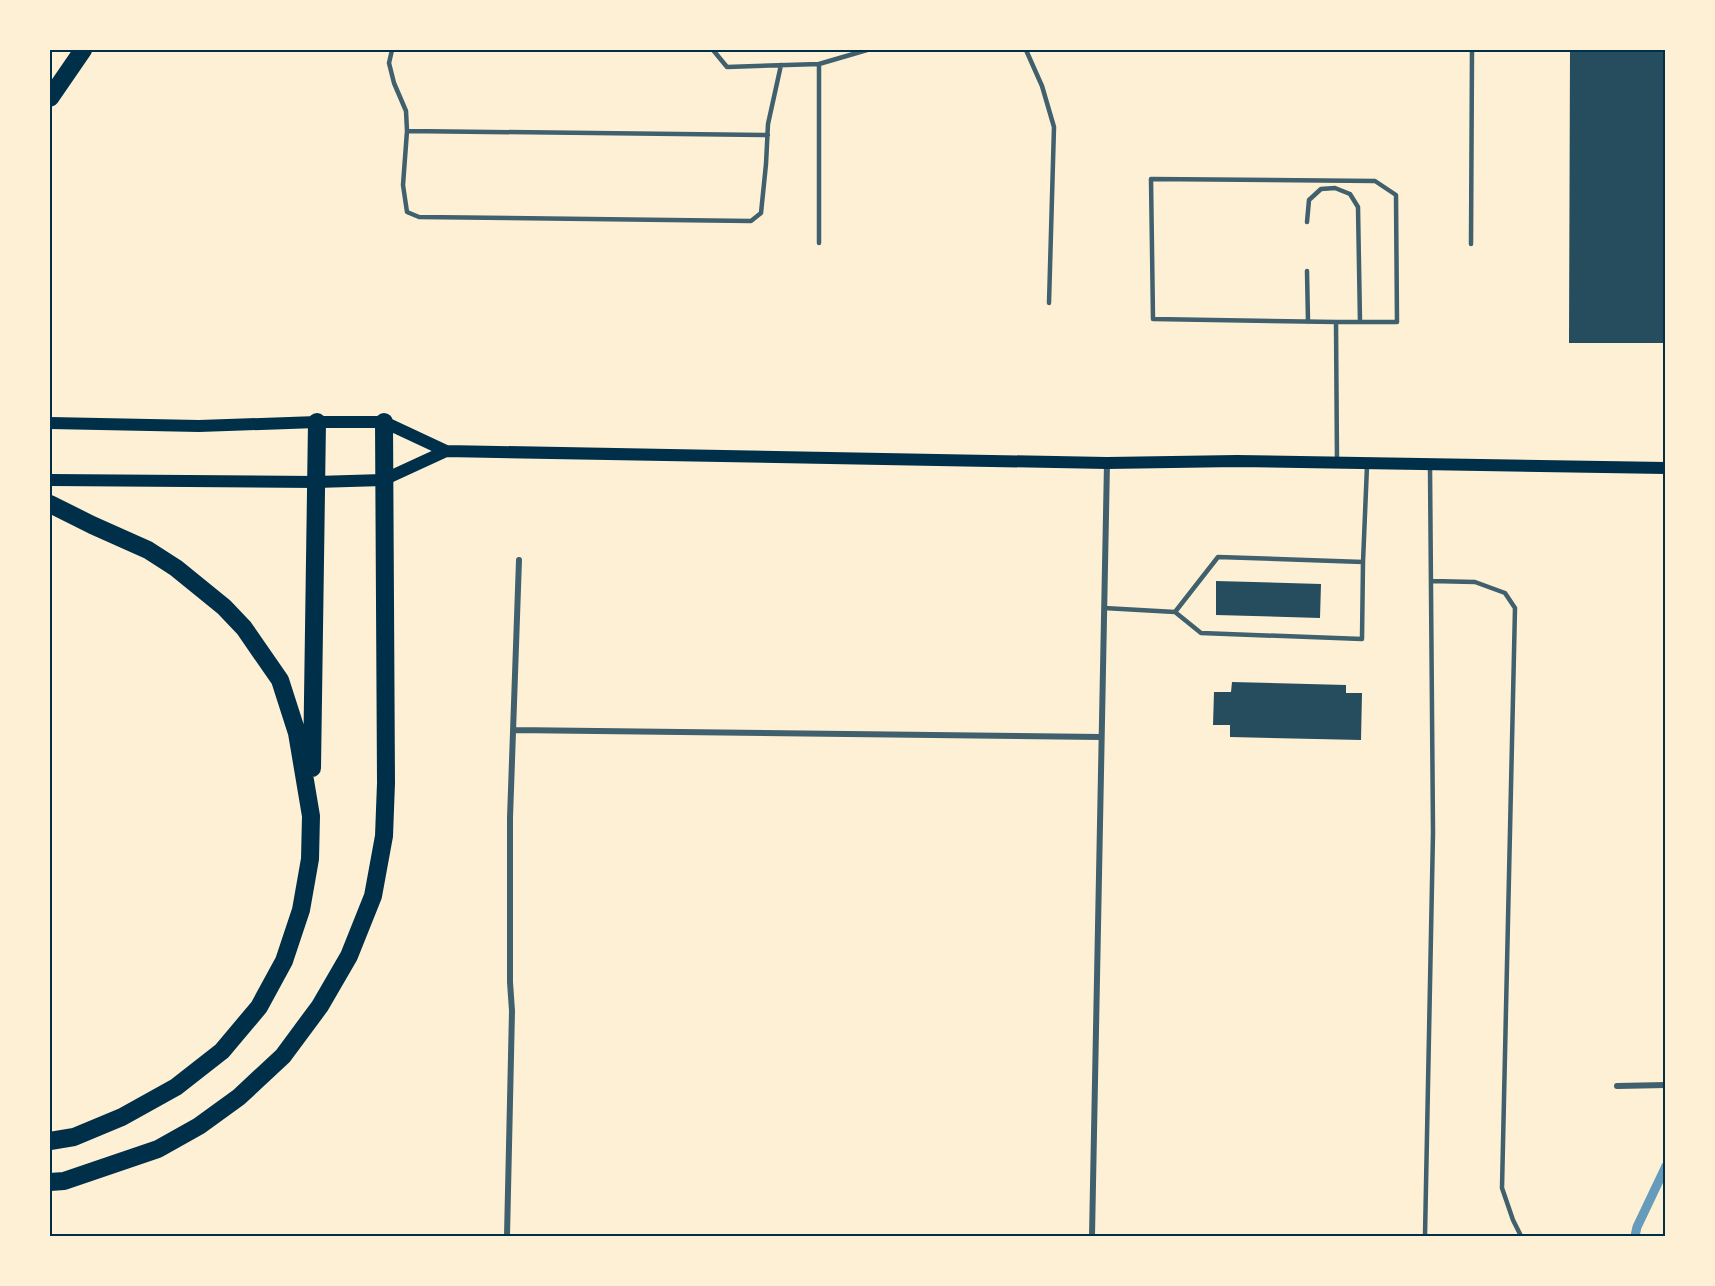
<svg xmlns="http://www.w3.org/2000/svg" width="1715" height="1286" font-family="Helvetica,sans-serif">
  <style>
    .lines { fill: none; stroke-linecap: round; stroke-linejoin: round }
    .stream { stroke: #669bbc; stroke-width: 9 }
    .building { fill: #264d5e }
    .service { stroke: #3f606c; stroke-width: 4.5 }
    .minor { stroke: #3f606c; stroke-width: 6 }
    .secondary { stroke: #003049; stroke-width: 12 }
    .motorway { stroke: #003049; stroke-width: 18 }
    .neatline { fill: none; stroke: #003049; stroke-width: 2 }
  </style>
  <rect width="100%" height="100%" fill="#fdf0d5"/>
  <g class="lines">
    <!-- stream -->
    <path class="stream" d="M1635 1236 1637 1227 1666 1166"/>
  </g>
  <!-- building -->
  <path class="building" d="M1570 50H1666V343H1569Z
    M1216 581 1321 584 1320 618 1216 615Z
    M1232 682 1346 685V693H1362L1361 740 1230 737V725H1213L1214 692H1231Z"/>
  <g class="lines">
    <!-- service -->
    <path class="service" d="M392 50 389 63 394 83 406 111 407 131 403 185 407 212 419 217 751 221 761 213 766 164 768 124 781 65
      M713 50 727 67 819 64
      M1026 50 1042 86 1054 127 1049 303
      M407 131 768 135
      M1307 222 1309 200 1321 189 1335 188 1350 194 1358 207 1360 322
      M819 243V64L867 50
      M1471 244 1472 50
      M1307 271 1308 322
      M1336 322H1397L1396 195 1375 181 1151 179 1153 319 1336 322 1337 463
      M1431 581 1475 582 1505 593 1515 608 1502 1188 1513 1220 1521 1236
      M1104 608 1175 612 1218 557 1363 562 1367 466
      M1175 612 1201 633 1362 639 1363 562
      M1425 1236 1433 833 1430 467"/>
    <!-- minor -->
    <path class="minor" d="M513 730 1101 737
      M1617 1086 1666 1085
      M507 1236 512 1011 510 982V818L519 560
      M1092 1236 1107 463"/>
    <!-- secondary -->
    <path class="secondary" d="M50 423 199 426 317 422H384L446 451 1107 463 1237 461 1666 468
      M50 480 316 482 383 480 446 451"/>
    <!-- motorway -->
    <path class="motorway" d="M50 98 83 50
      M50 504 92 525 148 550 176 568 224 607 244 628 280 680 297 733 311 816 310 859 301 910 284 961 259 1007 222 1051 176 1087 122 1117 74 1137 50 1141
      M312 768 317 422
      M50 1182 64 1181 158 1149 199 1126 239 1097 283 1056 320 1006 349 956 373 896 384 836 386 783 384 422"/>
  </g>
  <!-- border -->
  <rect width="1715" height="1286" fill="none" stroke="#fdf0d5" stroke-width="102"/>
  <rect x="51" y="51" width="1613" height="1184" class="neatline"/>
</svg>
